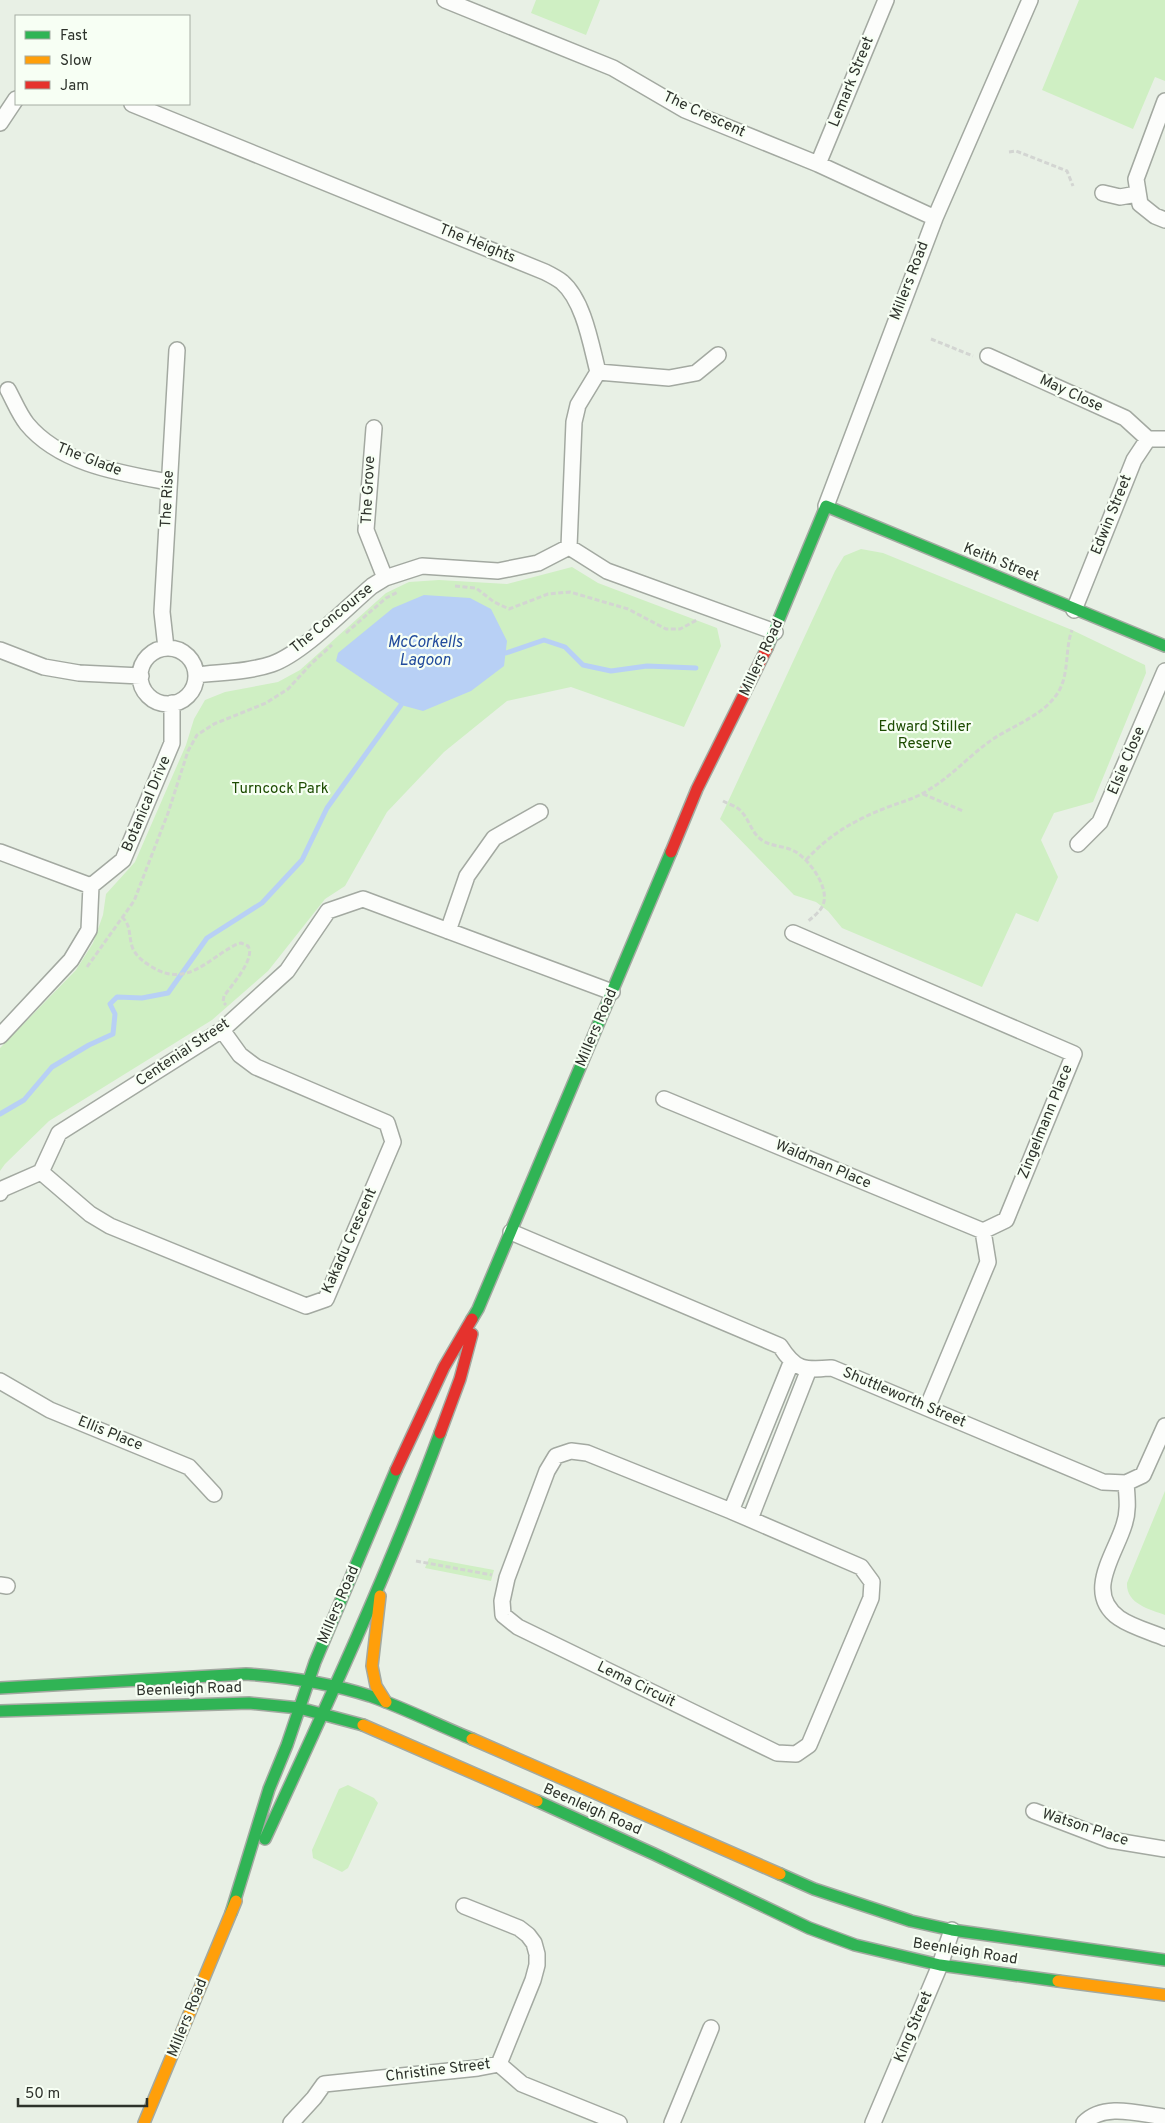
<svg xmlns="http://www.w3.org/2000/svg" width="1165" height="2123" font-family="Overpass,sans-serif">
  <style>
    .green { fill: #cfefc3 }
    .water { fill: #b8d0f5 }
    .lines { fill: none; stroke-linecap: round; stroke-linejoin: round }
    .stream { stroke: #b8d0f5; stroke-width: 5 }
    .street-casing { stroke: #a3a9a1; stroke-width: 18 }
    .fast-casing { stroke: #a3a9a1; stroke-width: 14 }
    .slow-casing { stroke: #a3a9a1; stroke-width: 14 }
    .jam-casing { stroke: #a3a9a1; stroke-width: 14 }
    .path { stroke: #d3d5d2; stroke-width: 3; stroke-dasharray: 5 2.5; stroke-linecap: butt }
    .street { stroke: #fcfdfb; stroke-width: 15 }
    .fast { stroke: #30b455; stroke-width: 11 }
    .slow { stroke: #ff9f0a; stroke-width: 11 }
    .jam { stroke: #e5322d; stroke-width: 11 }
    .labels { text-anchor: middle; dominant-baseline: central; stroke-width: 4.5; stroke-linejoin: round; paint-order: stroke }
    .street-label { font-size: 15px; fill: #2d322b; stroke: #f7fff4 }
    .park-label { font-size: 15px; fill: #1d4c02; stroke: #f7fff4 }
    .water-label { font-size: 16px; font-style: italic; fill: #214b9c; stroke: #f7fff4 }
  </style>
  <rect width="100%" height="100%" fill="#e8f0e5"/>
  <!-- green -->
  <path class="green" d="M536 0H600L586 35 531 13Z
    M1079 0H1165V81L1155 77 1133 129 1042 90Z
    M861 549 883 553 1072 630 1145 665 1146 673 1093 802 1054 813 1041 840 1058 877 1038 922 1016 913 982 987 842 928 828 911 816 902 794 895 720 819 835 571 844 556Z
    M572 567 598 583 717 628 721 646 684 727 571 687 507 701 444 752 387 812 345 886 325 899 268 971 212 1020 49 1121 5 1164 0 1171V1048L76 970 93 943 103 915 106 894 135 862 186 745 194 719 205 700 225 692 278 682 300 670 386 593 409 582 439 580 507 584Z
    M1165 1491V1615C1149 1609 1126 1604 1127 1583Z
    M429 1558 494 1570 491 1581 425 1568Z
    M348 1785 374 1798 378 1803 348 1868 342 1872 313 1858 312 1850 339 1789Z"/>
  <!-- water -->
  <path class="water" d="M424 595 470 598 491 609 507 641 504 666 471 691 423 711 401 705 336 661 338 653 393 608Z"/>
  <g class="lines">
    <!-- stream -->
    <path class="stream" d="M506 653 544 640 565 647 583 665 611 671 647 666 696 668
      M0 1114 24 1100 52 1067 89 1045 113 1034 115 1014 110 1004 117 997 142 998 168 993 207 938 262 903 302 860 327 808 401 705"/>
    <!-- street casing -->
    <g class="street-casing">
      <path id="street" d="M445 0 613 68 685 110 818 164 935 218
        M1165 101 1136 179 1140 204 1155 216 1165 220
        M132 104 545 272C551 275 557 278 562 282 584 301 591 345 598 372L578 405 574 422 569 547
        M0 123 16 99
        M818 164 886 0
        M1103 193 1120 197 1137 194
        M988 356 1125 418 1148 439
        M598 372 669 378 696 373 718 355
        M8 390C14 401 19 414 27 424 60 464 120 473 168 482
        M374 428 366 530 385 578
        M826 506 935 218 1030 0
        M1074 610 1134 460 1148 439H1165
        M166 648 162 612 177 350
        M140 676a28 28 0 1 1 56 0a28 28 0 1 1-56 0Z
        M0 650 44 667 79 673 141 676
        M196 675C221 672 249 672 272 664 303 653 346 608 372 586L385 578 422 566 498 571 538 563 569 547 607 571 775 632
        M1078 844 1100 822 1165 671
        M0 852 91 886
        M448 931 467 876 494 838 540 812
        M793 933 1074 1054 1006 1220 983 1231 988 1262 927 1408
        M0 1036 71 960 89 930 91 886 123 860 172 743V703
        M664 1099 983 1231
        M41 1172 90 1214 110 1226 306 1306 326 1299 393 1142 387 1123 256 1067 240 1055 222 1030
        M0 1193 2 1189 41 1172 59 1133 222 1030 287 971 328 911 363 899 612 992
        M511 1232 780 1346C796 1371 804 1370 832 1368L1103 1482 1126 1483 1143 1475 1165 1426
        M0 1381 50 1410 189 1467 214 1494
        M571 1451 587 1453 731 1511 861 1567 872 1582 871 1598 809 1745 796 1754 777 1753 518 1627 503 1615 502 1601 507 1578 547 1471 556 1456Z
        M1126 1483C1127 1497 1129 1511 1124 1525 1115 1555 1084 1593 1119 1618 1132 1627 1151 1632 1165 1638
        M731 1511 791 1363
        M750 1519 809 1369
        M0 1585 7 1586
        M1034 1811 1110 1840 1165 1849
        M464 1906 519 1928 528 1935 534 1943 537 1954V1965L533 1980 499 2064
        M291 2123 314 2098 324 2084 478 2068 499 2064 522 2084 619 2123
        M672 2123 711 2028
        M873 2123 940 1965 952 1930
        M1084 2123C1104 2102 1140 2114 1165 2117"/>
    </g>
    <!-- fast casing -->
    <g class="fast-casing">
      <path id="fast" d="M767 648 826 506 1165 646
        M472 1319 478 1309 671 852
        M0 1688 246 1674C288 1677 330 1683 370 1696 404 1708 438 1725 472 1739
        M0 1711 249 1703 299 1708 363 1725
        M537 1801 654 1854 809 1928 855 1945 940 1965 1058 1981
        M265 1839C327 1705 389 1571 440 1433
        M780 1874 814 1889 911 1921 952 1930 1165 1960
        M231 1913 269 1789 287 1745 315 1662 396 1470"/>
    </g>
    <!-- slow casing -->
    <g class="slow-casing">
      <path id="slow" d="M380 1596 372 1666 376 1686 386 1702
        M363 1725 537 1801
        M472 1739 780 1874
        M1058 1981 1165 1995
        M144 2123 236 1901"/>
    </g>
    <!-- jam casing -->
    <g class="jam-casing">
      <path id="jam" d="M671 852 697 789 767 648
        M440 1433 460 1379 472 1334
        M396 1470 444 1367 472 1319"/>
    </g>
    <!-- path -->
    <path class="path" d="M1009 152 1016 151 1067 171 1073 186
      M931 339 973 356
      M455 586 476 588 494 602 509 609 548 594 570 592 628 609 666 629H680L697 620
      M346 633 386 598 398 592
      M923 794 963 811
      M723 801C728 804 736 806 740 810 750 820 751 833 763 841 774 847 786 846 796 852 810 861 830 888 823 905 820 912 813 917 807 922
      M806 860C831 833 855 820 888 807 904 801 915 799 930 789 953 775 971 754 993 739 1016 724 1047 714 1060 689 1069 671 1065 649 1072 630
      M122 917C132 926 128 937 133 949 137 957 144 962 152 967 186 988 207 960 235 945L241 943 248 946C256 958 232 985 224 996L223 1002 226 1005
      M87 967 134 901 168 813 188 751 197 735 214 724 266 703 288 689 311 664 332 645
      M416 1561 492 1575"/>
    <!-- street -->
    <use href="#street" class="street"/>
    <!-- fast -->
    <use href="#fast" class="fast"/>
    <!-- slow -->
    <use href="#slow" class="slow"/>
    <!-- jam -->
    <use href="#jam" class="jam"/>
  </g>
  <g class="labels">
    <!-- street labels -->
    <g class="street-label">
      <text transform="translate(852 82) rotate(-68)">Lemark Street</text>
      <text transform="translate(704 115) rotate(25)">The Crescent</text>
      <text transform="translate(477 244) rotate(22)">The Heights</text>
      <text transform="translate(910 281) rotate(-69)">Millers Road</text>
      <text transform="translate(1071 394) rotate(25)">May Close</text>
      <text transform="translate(89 460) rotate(21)">The Glade</text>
      <text transform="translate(369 490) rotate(-87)">The Grove</text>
      <text transform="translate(168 499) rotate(-87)">The Rise</text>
      <text transform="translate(1112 515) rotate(-68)">Edwin Street</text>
      <text transform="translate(1001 563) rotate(22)">Keith Street</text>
      <text transform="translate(332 619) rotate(-39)">The Concourse</text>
      <text transform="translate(762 658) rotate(-65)">Millers Road</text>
      <text transform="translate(1127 761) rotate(-67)">Elsie Close</text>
      <text transform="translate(147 804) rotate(-67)">Botanical Drive</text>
      <text transform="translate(597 1028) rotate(-67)">Millers Road</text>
      <text transform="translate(183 1053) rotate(-34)">Centenial Street</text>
      <text transform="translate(1046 1122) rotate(-68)">Zingelmann Place</text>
      <text transform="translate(823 1165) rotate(23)">Waldman Place</text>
      <text transform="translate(350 1241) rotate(-66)">Kakadu Crescent</text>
      <text transform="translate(904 1398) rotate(23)">Shuttleworth Street</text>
      <text transform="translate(110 1434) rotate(22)">Ellis Place</text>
      <text transform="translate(339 1605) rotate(-67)">Millers Road</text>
      <text transform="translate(636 1685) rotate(26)">Lema Circuit</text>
      <text transform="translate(189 1690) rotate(-2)">Beenleigh Road</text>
      <text transform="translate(592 1810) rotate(24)">Beenleigh Road</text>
      <text transform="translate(1085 1828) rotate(18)">Watson Place</text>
      <text transform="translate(965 1952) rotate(9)">Beenleigh Road</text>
      <text transform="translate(188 2018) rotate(-68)">Millers Road</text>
      <text transform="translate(914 2027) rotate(-67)">King Street</text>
      <text transform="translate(438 2071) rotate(-7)">Christine Street</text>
    </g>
    <!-- park labels -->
    <g class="park-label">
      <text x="925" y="727">Edward Stiller<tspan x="925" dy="17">Reserve</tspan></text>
      <text x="280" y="789">Turncock Park</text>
    </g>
    <!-- water labels -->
    <g class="water-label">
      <text x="425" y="643">McCorkells<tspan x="425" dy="18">Lagoon</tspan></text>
    </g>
  </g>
  <!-- legend -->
  <rect x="15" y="15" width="175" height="90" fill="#f7fff4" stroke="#a6ada4"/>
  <rect x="25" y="31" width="25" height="8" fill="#30b455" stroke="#a6ada4"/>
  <text x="60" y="40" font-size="15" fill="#2d322b">Fast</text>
  <rect x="25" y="56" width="25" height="8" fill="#ff9f0a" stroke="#a6ada4"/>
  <text x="60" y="65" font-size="15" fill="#2d322b">Slow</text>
  <rect x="25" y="81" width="25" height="8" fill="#e5322d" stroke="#a6ada4"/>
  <text x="60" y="90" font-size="15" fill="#2d322b">Jam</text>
  <!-- scale -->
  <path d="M18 2098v8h129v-8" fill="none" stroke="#2d322b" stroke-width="2.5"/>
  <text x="25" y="2098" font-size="15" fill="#2d322b" stroke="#f7fff4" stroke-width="4" paint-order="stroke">50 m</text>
</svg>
